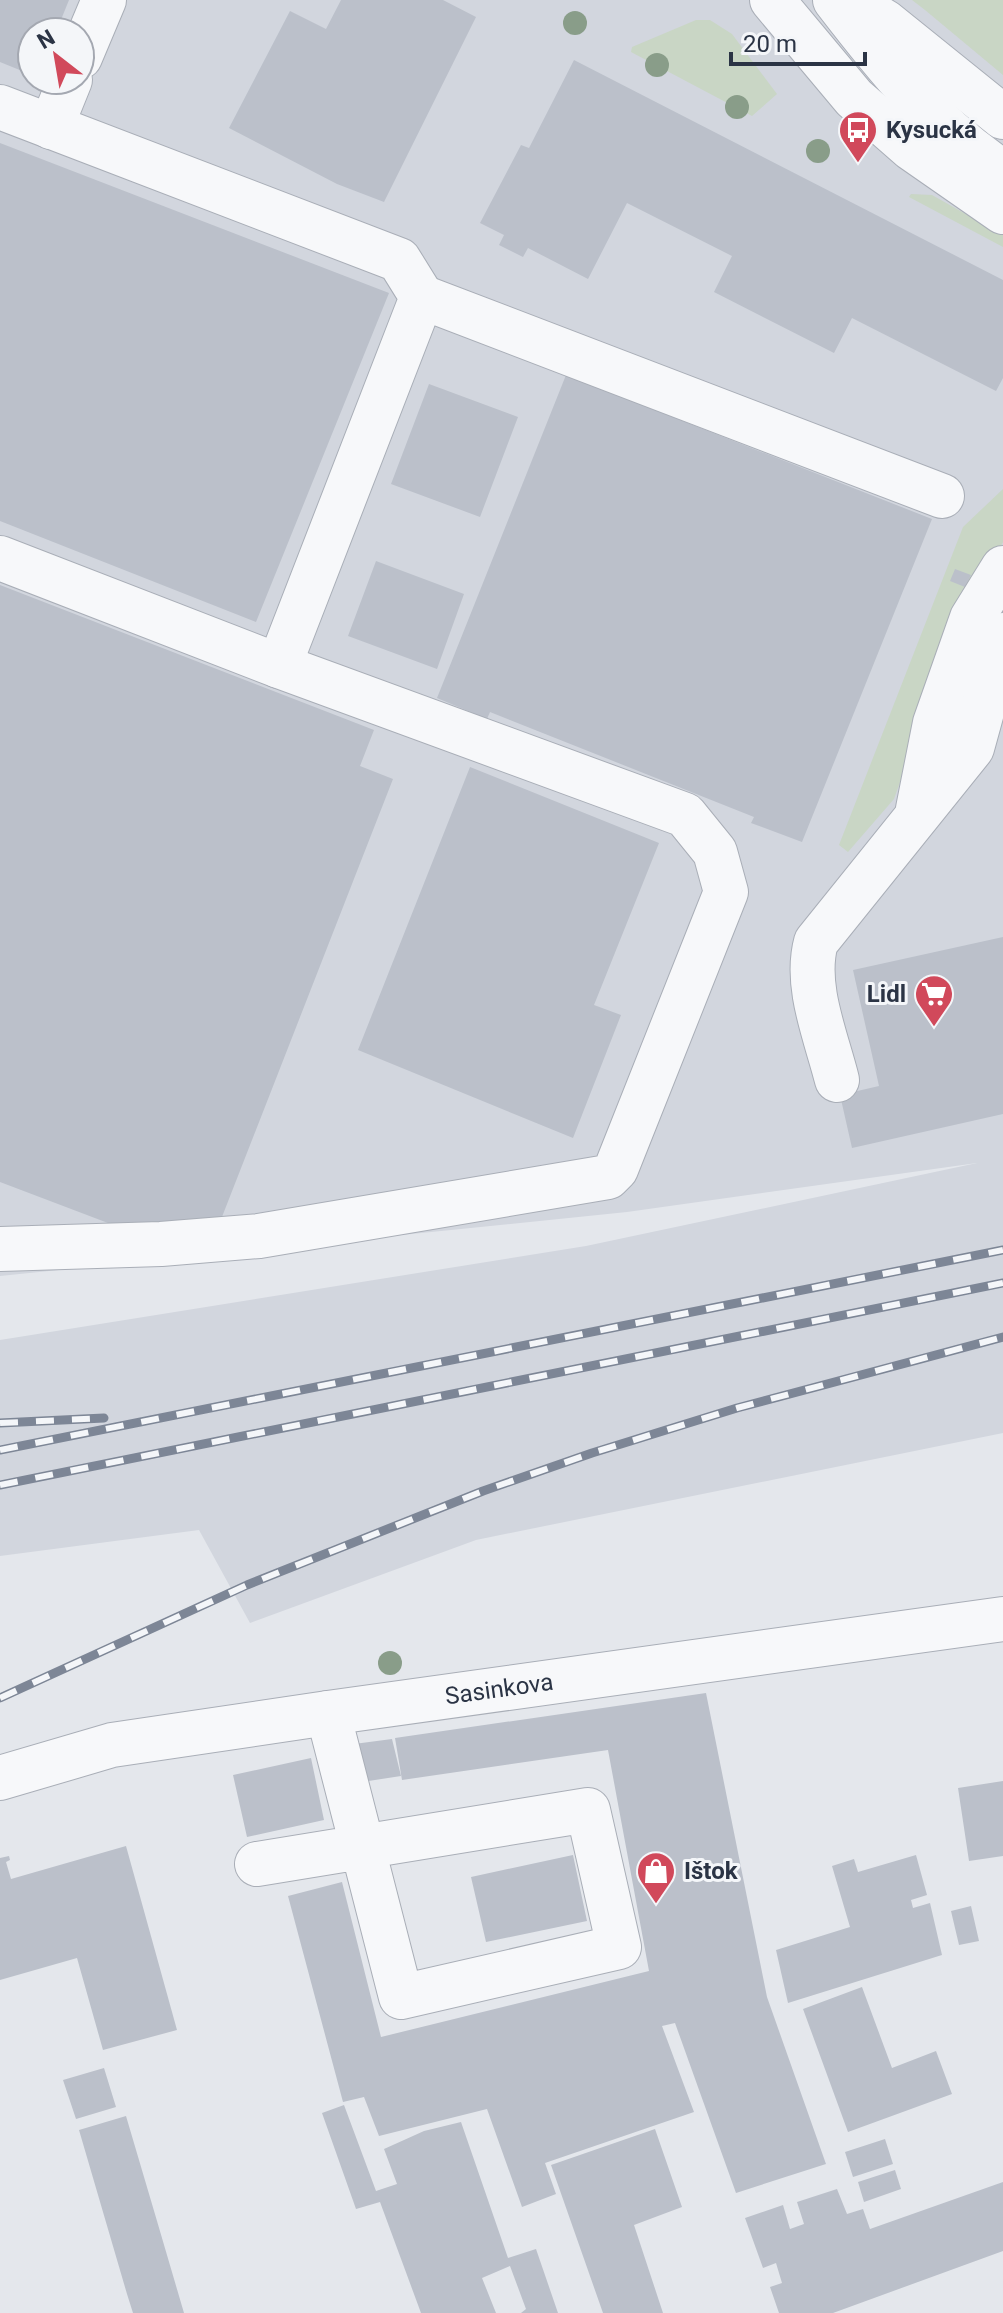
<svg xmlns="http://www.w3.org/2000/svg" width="1003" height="2313" font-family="Roboto,sans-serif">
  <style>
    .built { fill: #d2d6de; fill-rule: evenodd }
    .green { fill: #c9d6c5 }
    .building { fill: #bbc0ca }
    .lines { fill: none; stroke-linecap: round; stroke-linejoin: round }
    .minor-casing { stroke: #a9aeb7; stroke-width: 46 }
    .minor { stroke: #f7f8fa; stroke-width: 44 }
    .rail-casing { stroke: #7d8696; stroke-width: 9 }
    .rail { stroke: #f4f6f9; stroke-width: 6; stroke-dasharray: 18; stroke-linecap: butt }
    .tree { fill: #899d89 }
    .labels { text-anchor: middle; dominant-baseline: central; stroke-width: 6; stroke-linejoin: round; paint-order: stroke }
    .poi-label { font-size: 24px; font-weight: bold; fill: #2b3445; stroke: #f4f6f9; text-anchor: start }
    .street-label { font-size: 24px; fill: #2b3445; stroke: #f4f6f9 }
  </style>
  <rect width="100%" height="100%" fill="#e4e7ec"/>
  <!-- built -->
  <path class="built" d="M0 0H1003V1433L476 1540 250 1623 199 1530 0 1556V1340L586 1246 977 1163 627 1212 0 1276ZM32 32H80V80H32Z"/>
  <!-- green -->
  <path class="green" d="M912 0H1003V75L925 10Z
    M696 20H710L732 34 777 94 752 116 631 52 632 47Z
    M911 194 932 195 1003 235V247L909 197Z
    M1003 489V542L949 645 894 799 848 852 839 845 963 527Z"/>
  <!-- building -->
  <path class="building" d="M0 0H69L56 32H32V75L0 62Z
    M341 0H443L476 17 384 202 337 184 229 128 290 11 326 29Z
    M574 60 1003 280V378L996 391 852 318 834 353 714 292 732 256 627 203 588 279 528 248 523 257 499 245 504 235 480 223 521 145 529 148Z
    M0 143 389 293 256 622 0 521Z
    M566 375 932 519 802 842 751 823 754 817 490 712 487 719 437 698Z
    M429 384 518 417 480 517 391 484Z
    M376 561 464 594 437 669 348 636Z
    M955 569 971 575 965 587 950 581Z
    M0 585 374 730 360 766 393 779 220 1222 108 1223 0 1182Z
    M470 767 659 843 594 1005 621 1015 573 1138 358 1050Z
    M1003 937V1114L852 1148 840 1095 879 1086 853 970Z
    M706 1693 767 1997 826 2164 736 2193 675 2023 662 2026 694 2112 545 2163 556 2194 522 2207 487 2109 379 2136 364 2097 343 2102 288 1896 342 1882 381 2037 649 1971 608 1750 402 1780 395 1738Z
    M392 1739 401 1776 362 1782 354 1744Z
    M311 1758 324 1820 247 1837 233 1775Z
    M1003 1781V1856L969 1861 958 1788Z
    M126 1846 177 2030 103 2050 77 1958 0 1980V1858L9 1856 10 1860 6 1862 11 1879Z
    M573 1855 587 1921 486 1942 471 1877Z
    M916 1855 927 1895 911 1900 913 1908 930 1903 942 1955 788 2003 776 1950 850 1927 832 1866 854 1859 858 1872Z
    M971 1906 979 1941 959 1945 951 1911Z
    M862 1987 892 2068 936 2051 952 2094 848 2132 803 2009Z
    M104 2068 116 2107 76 2119 63 2080Z
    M344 2105 376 2191 397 2184 384 2149 424 2131 461 2122 508 2258 536 2249 558 2313H521L526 2309 510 2266 482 2278 496 2313H421L380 2202 356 2209 322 2113Z
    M126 2116 157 2221 184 2313H133L127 2294 79 2130Z
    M655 2129 682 2207 634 2225 663 2313H603L551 2165Z
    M885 2139 893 2164 853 2177 845 2152Z
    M895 2170 901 2189 864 2202 858 2182Z
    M1003 2182V2251L833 2313H779L770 2287 782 2283 776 2263 763 2268 745 2218 783 2205 790 2229 804 2224 797 2202 837 2189 847 2214 863 2209 870 2229Z"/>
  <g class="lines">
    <!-- minor casing -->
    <g class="minor-casing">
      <g id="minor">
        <path d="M772 0 854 98 911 148 1003 212"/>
        <path d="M835 0C885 65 934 127 1003 172"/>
        <path d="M853 2 885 22 1003 117"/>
        <path d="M80 57 104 0"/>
        <path d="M0 107 399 260 422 297 279 666"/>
        <path d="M51 127 70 80"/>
        <path d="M422 297 942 496"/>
        <path d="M0 558 279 666 685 815 715 852 726 892 616 1169 608 1177 259 1236 161 1244 0 1249"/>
        <path d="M918 809 935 723 972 618 1003 568"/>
        <path d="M837 1080C826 1036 804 986 816 942L972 748 1003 635"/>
        <path id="s1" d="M0 1778 112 1745 328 1713 1003 1619"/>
        <path d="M257 1864 588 1810 619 1947 401 1997C377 1902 353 1807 328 1713"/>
      </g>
    </g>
    <!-- minor -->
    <use href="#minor" class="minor"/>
    <!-- rail casing -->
    <g class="rail-casing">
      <path id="rail" d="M0 1423 104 1418
        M0 1450 1003 1250
        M0 1485 1003 1283
        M0 1698 247 1585 483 1491 592 1453 737 1408 1003 1337"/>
    </g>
    <!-- rail -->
    <use href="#rail" class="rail"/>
  </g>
  <!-- trees -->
  <g class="tree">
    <circle cx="575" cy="23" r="12"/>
    <circle cx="657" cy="65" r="12"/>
    <circle cx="737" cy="107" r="12"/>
    <circle cx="818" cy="151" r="12"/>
    <circle cx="390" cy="1663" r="12"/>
  </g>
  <!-- icons -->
  <defs>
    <g id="bus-pin" transform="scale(2)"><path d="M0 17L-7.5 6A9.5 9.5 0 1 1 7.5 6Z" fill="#d1495b" stroke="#f4f6f9"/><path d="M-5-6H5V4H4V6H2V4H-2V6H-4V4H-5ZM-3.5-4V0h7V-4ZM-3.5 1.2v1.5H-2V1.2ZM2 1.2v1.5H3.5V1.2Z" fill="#fff"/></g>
    <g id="supermarket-pin" transform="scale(2)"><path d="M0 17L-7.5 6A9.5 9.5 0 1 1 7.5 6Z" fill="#d1495b" stroke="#f4f6f9"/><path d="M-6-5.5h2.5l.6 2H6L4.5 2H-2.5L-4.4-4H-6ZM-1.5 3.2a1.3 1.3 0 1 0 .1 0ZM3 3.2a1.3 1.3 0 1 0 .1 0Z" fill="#fff"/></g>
    <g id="shop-pin" transform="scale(2)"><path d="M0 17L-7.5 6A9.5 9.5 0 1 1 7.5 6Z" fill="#d1495b" stroke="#f4f6f9"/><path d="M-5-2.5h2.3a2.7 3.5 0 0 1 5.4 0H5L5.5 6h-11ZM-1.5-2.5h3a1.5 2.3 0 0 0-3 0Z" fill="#fff"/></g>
  </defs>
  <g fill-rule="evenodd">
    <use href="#bus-pin" x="858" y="130"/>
    <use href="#supermarket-pin" x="934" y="994"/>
    <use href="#shop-pin" x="656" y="1871"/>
  </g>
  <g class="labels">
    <!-- poi labels -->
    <g class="poi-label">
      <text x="886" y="130">Kysucká</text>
      <text x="906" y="994" text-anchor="end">Lidl</text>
      <text x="684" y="1871">Ištok</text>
    </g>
    <!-- street labels -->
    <g class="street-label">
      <text stroke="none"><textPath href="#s1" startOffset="508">Sasinkova</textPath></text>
    </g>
  </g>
  <!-- north arrow -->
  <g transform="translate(56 56) rotate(329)"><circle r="38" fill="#f4f6f9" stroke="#a4a8b1" stroke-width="2"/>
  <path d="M0-6L14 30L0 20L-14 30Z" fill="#d1495b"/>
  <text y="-12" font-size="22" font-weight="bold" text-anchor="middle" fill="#2b3445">N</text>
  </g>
  <!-- scale -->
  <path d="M731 52v12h134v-12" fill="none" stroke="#2b3445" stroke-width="4"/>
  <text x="743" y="52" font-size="24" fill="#2b3445" stroke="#f4f6f9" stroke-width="6" paint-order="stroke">20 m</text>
</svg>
